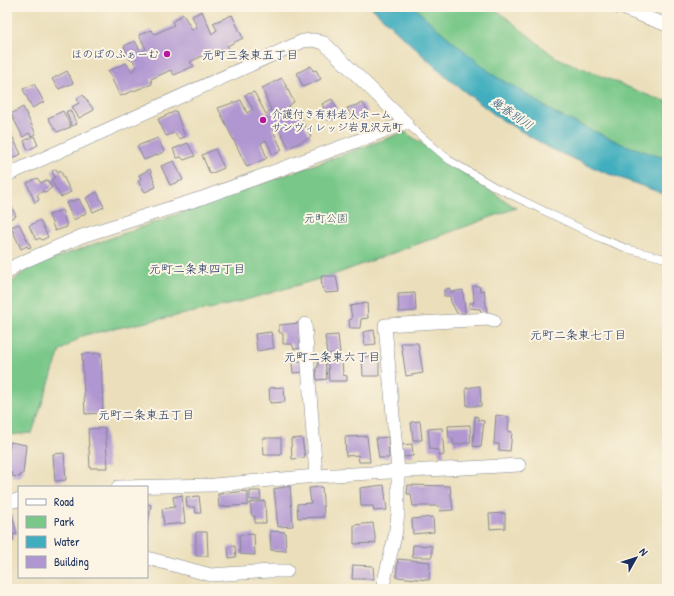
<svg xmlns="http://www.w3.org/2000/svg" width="674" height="596" font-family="'Patrick Hand','Klee One',sans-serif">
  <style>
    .green { fill: #79c889; stroke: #4a7c74 }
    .water { fill: #40aebe; stroke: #2e6e8e }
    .building { fill: #b197d1 }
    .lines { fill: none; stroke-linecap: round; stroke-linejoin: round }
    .lane-casing { stroke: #83878c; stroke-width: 8 }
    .street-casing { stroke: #83878c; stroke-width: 14 }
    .lane { stroke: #fff; stroke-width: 7 }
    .street { stroke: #fff; stroke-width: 13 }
    .poi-dot { fill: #b5179e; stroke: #fcf5e5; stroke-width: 1.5 }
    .labels { text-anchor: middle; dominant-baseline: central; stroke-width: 4; stroke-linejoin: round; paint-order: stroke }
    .poi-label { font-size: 11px; fill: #1b2f5e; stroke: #fcf5e5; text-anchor: end }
    .park-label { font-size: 11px; fill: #375d6b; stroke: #fcf5e5 }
    .neighbourhood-label { font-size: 12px; fill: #1b2f5e; stroke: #fcf5e5 }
    .water-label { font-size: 12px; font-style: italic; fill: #285b80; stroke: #fcf5e5 }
  </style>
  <rect width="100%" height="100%" fill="#fcf5e5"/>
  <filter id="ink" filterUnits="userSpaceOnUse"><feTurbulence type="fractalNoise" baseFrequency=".025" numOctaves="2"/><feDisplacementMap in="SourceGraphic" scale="8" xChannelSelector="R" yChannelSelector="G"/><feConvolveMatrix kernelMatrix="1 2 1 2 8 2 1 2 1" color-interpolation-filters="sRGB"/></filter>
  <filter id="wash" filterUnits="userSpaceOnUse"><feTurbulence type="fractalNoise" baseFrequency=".012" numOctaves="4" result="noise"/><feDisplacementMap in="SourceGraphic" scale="16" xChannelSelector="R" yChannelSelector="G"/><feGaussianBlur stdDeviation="0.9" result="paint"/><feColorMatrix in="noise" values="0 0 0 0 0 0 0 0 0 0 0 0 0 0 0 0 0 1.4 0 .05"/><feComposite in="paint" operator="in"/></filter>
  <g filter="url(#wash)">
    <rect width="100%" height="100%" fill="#ebdfbb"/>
    <!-- green -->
    <path class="green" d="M414 7H493L555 57 657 99 667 101V159L622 144 556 114 523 92 496 77 439 30Z
      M405 132 516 208 333 275 228 305 84 335 60 351 32 433 7 435V292L10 284 28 268Z"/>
    <!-- water -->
    <path class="water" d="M371 7H414L439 30 496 77 523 92 556 114 622 144 667 159V195L606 173 551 149 499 118 447 78Z"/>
    <g id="blocks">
      <!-- building -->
      <path class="building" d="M606 7H620V10L617 14Z
        M202 11 212 34 217 30 213 23 232 15 243 38 227 46 229 49 214 56 210 52 190 62 194 66 174 75 171 70 151 79 152 84 120 96 108 71 126 63 132 71 137 67 132 59 130 60 124 46 135 41 141 52 146 49 139 35 151 30 155 34 174 25 172 22 183 14 192 30 197 27 192 16Z
        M311 66 313 71 316 70 321 79 303 87 297 73Z
        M67 71 73 83 59 89 52 79Z
        M282 78 294 102 288 106 293 115 298 112 311 137 289 148 277 125 272 128 282 150 273 155 266 140 261 143 267 158 247 167 218 108 241 100 247 113 253 109 245 95 254 92 266 114 271 110 262 88Z
        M34 84 44 102 32 108 23 89Z
        M83 95 94 110 79 118 72 107 79 103 77 98Z
        M332 99 337 109 331 113 334 118 327 120 322 110 324 108 322 104Z
        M363 103 368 112 352 119 347 108Z
        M23 107 36 134 31 136 29 133 23 137 11 114Z
        M70 110 77 124 72 126 66 112Z
        M63 111 71 127 57 132 48 118Z
        M176 111 185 137 179 139 174 133 166 136 158 119Z
        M12 136 21 154 8 161 7 139Z
        M34 136 38 145 28 150 24 141Z
        M158 138 164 152 144 160 137 146Z
        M188 143 195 156 184 160 181 157 177 158 173 149Z
        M215 149 224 168 210 174 202 155Z
        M174 161 183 180 170 185 161 166Z
        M56 169 58 172 60 170 71 192 61 197 51 180 55 177 52 171Z
        M150 169 156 187 145 192 138 181 141 179 139 175Z
        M37 178 41 183 47 180 52 187 46 193 43 191 37 195 39 200 35 203 27 183Z
        M97 192 104 207 93 212 86 198Z
        M79 199 86 213 74 220 66 203Z
        M9 201 16 216 7 220V202Z
        M62 210 67 227 55 231 49 215Z
        M40 220 48 237 42 240 40 238 36 240 29 226Z
        M19 224 31 247 28 248 27 246 21 249 11 227Z
        M321 276H336L339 292 326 293 322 288Z
        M473 286H479L480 291 484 290 487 313 481 312 480 309 469 308V303H474Z
        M449 288 451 292 463 290 465 313 458 315 451 302 450 296H444V290Z
        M415 293 416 311 399 312 398 294Z
        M367 303 368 318 361 319 360 328H350L349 320 352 319 350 306Z
        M300 323 302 348 294 349 292 344H283V334L279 332V325Z
        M374 330 376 344 365 345 363 332Z
        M271 332 274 348 257 351 255 334Z
        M338 335 340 353 327 354 325 336Z
        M401 343H418L423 373 406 376Z
        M101 353 103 413 85 414 82 354Z
        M379 356V376H363L362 357Z
        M342 360 343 375 347 376V381H329L328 361Z
        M302 361 303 372 293 373 292 363Z
        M325 361 327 379 317 380 316 368 318 367V362Z
        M480 386 481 406H467L466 388Z
        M284 387 285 402 270 403 269 388Z
        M496 415 509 417 508 431 512 432 510 451 499 450V444H494Z
        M475 416 478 417V420L484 421 481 447 473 446Z
        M420 421 422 440H413L411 422Z
        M470 425 471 442 454 445 453 439 449 438 448 426Z
        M105 428 108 468H90L88 429Z
        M442 428 444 455 440 456 438 450 430 449 428 429Z
        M367 436 370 462H359L358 455 346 456 345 437Z
        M388 437 389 458H379L376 438Z
        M263 438H281V455H264Z
        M302 438 305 458 292 459 291 439Z
        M10 442 26 445 23 474 20 475V477L12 476V473L7 472Z
        M412 444 413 456 402 457 401 445Z
        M64 453 66 480 55 481 53 454Z
        M384 485 387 510 374 511 373 506H361L360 488Z
        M408 485 450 486 453 510 440 511 439 506H413L411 494H407Z
        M290 486 293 526 278 527 274 489Z
        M322 487 324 517 298 518 297 504 311 503 309 488Z
        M248 491V505L219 507 218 494Z
        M250 491H260L261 500H250Z
        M182 495 185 523 164 525 162 509 175 507 173 497Z
        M199 496 201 513H196L195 507H187L186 497Z
        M265 501 266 523H255V516H252L250 503Z
        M147 504 151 505 148 522H147Z
        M505 513V528L490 529 489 514Z
        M12 514 17 534 12 535 14 539 9 541 7 539V516Z
        M433 517 434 532 413 534 412 519Z
        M373 523 376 543 354 544V525Z
        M270 531 285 532 286 551 271 550Z
        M196 532H207L208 556H196Z
        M254 534 255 555 240 554 239 535Z
        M413 545 432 546V557H412Z
        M235 546 236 557 229 558 228 547Z
        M398 559 430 562 429 580 396 577Z
        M353 565 373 566 374 579H352Z"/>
    </g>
  </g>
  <g filter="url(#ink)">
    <use href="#blocks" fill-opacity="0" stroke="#83878c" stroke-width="1"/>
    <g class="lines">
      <!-- lane casing -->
      <g class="lane-casing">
        <path id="lane" d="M406 123 449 160 495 187 600 238 628 249 667 259"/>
      </g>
      <!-- street casing -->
      <g class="street-casing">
        <path id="street" d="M627 7V10L667 25
          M7 175 303 41 314 40 324 43 406 123 202 198 82 236 16 265 7 273
          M305 324 316 476
          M118 487 214 485 316 476 519 465
          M7 502 19 500
          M147 558 211 575 270 571H287
          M382 589 395 536 398 514V471L385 325 488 319 494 321"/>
      </g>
      <!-- lane -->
      <use href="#lane" class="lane"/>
      <!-- street -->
      <use href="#street" class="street"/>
    </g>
  </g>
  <!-- markers -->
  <g class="poi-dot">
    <circle cx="167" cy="54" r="4"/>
    <circle cx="263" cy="120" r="4"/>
  </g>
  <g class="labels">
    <!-- poi labels -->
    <g class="poi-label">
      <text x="159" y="54">ほのぼのふぁーむ</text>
      <text x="271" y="114" text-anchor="start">介護付き有料老人ホーム<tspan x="271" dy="13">サンヴィレッジ岩見沢元町</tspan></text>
    </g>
    <!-- park labels -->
    <g class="park-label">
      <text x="326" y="218">元町公園</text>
    </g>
    <!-- neighbourhood labels -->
    <g class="neighbourhood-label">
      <text x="250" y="54">元町三条東五丁目</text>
      <text x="197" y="268">元町二条東四丁目</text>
      <text x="578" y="334">元町二条東七丁目</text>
      <text x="332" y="356">元町二条東六丁目</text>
      <text x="146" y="414">元町二条東五丁目</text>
    </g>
    <!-- water labels -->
    <g class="water-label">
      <text transform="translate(512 113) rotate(34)">幾春別川</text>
    </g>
  </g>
  <!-- margin -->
  <rect width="674" height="596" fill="none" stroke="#fcf5e5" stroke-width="24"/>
  <!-- legend -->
  <rect x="18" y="486" width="130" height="92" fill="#fcf5e5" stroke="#a2a6af"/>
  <rect x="26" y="499" width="20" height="6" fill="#ffffff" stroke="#a2a6af"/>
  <text x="54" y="506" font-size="12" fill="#1b2f5e">Road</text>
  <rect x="26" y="516" width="20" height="12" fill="#79c889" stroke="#a2a6af"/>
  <text x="54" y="526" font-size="12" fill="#1b2f5e">Park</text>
  <rect x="26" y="536" width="20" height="12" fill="#40aebe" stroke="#a2a6af"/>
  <text x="54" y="546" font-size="12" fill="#1b2f5e">Water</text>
  <rect x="26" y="556" width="20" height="12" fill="#b197d1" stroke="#a2a6af"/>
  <text x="54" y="566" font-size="12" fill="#1b2f5e">Building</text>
  <!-- north arrow -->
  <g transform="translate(636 558) rotate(51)" stroke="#fcf5e5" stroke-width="3" paint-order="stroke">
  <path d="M0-3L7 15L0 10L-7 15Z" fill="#1b2f5e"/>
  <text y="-6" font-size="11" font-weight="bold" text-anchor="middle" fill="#1b2f5e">N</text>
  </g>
</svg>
